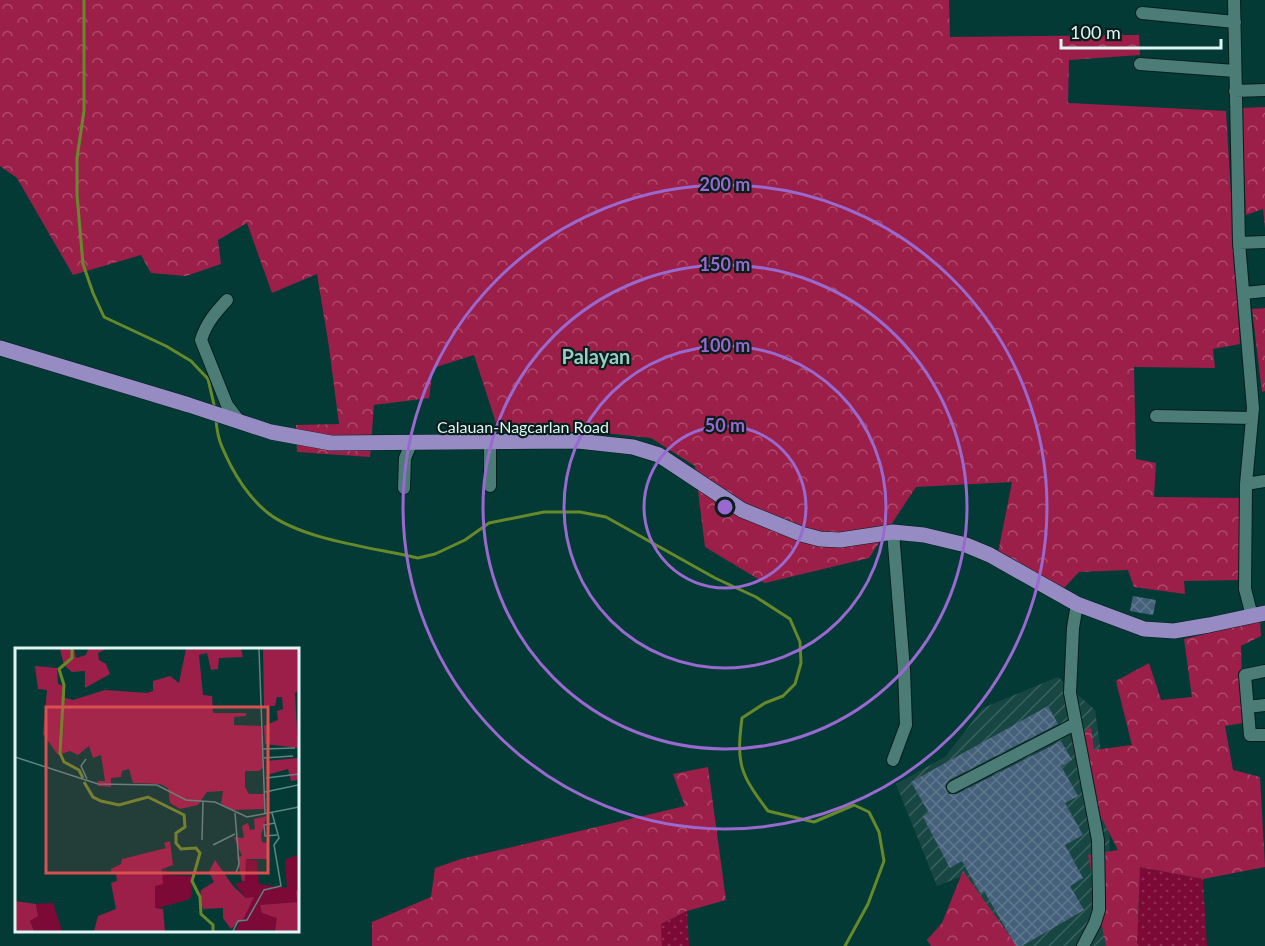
<svg xmlns="http://www.w3.org/2000/svg" width="1265" height="946" font-family="Lato,sans-serif">
  <style>
    .industrial { fill: url(#industrial-furrows) }
    .grass { fill: url(#grass-dots) }
    .forest { fill: url(#forest-crowns) }
    .lines { fill: none; stroke-linecap: round; stroke-linejoin: round }
    .stream { stroke: #678929; stroke-width: 3 }
    .building { fill: url(#building-cross-hatch) }
    .minor-casing { stroke: #051e1c; stroke-width: 14 }
    .major-casing { stroke: #051e1c; stroke-width: 16 }
    .minor { stroke: #4c7c76; stroke-width: 12 }
    .major { stroke: #968cc3; stroke-width: 15 }
    .ring { fill: none; stroke: #9969cf; stroke-width: 3 }
    .labels { text-anchor: middle; dominant-baseline: central; stroke-width: 4.5; stroke-linejoin: round; paint-order: stroke }
    .street-label { font-size: 16px; fill: #def7f4; stroke: #0a1e1c }
    .quarter-label { font-size: 20px; font-weight: bold; fill: #9accc6; stroke: #0a1e1c }
    .inset-river { fill: none; stroke: #678929; stroke-width: 3 }
    .inset-road { fill: none; stroke: #5b8682; stroke-width: 1.5 }
    .view { fill: #d85151; fill-opacity: 0.15; stroke: #d85151; stroke-width: 3 }
    .inset-edge { fill: none; stroke: #def7f4; stroke-width: 3 }
    .centre { fill: #9969cf; stroke: #0a1e1c; stroke-width: 3 }
    .ring-label { font-size: 18px; text-anchor: middle; font-weight: bold; fill: #9969cf; stroke: #0a1e1c; stroke-width: 4.5; stroke-linejoin: round; paint-order: stroke }
  </style>
  <defs>
    <pattern id="industrial-furrows" width="10" height="10" patternUnits="userSpaceOnUse" patternTransform="scale(1.5)"><rect width="10" height="10" fill="#184743"/><path d="M-1 1l2-2M0 10L10 0M9 11l2-2" fill="none" stroke="#39625f"/></pattern>
    <pattern id="grass-dots" width="8" height="8" patternUnits="userSpaceOnUse" patternTransform="scale(1.5)"><rect width="8" height="8" fill="#7d0a36"/><path d="M2 2h.1M6 6h.1" fill="none" stroke="#8f2e54" stroke-width="1.8" stroke-linecap="round"/></pattern>
    <pattern id="forest-crowns" width="20" height="18" patternUnits="userSpaceOnUse" patternTransform="scale(1.5)"><rect width="20" height="18" fill="#9c1f49"/><path d="M2 6a3 3 0 1 1 6 0M12 15a3 3 0 1 1 6 0" fill="none" stroke="#ae4b6d"/></pattern>
    <pattern id="building-cross-hatch" width="8" height="8" patternUnits="userSpaceOnUse" patternTransform="scale(1.5)"><rect width="8" height="8" fill="#44607a"/><path d="M0 0l8 8M0 8l8-8" fill="none" stroke="#5f788e"/></pattern>
  </defs>
  <rect width="100%" height="100%" fill="#043a36"/>
  <!-- industrial -->
  <path class="industrial" d="M1058 677 1095 710 1109 808 1111 946H1001L960 877 937 886 896 784 945 757 983 708Z"/>
  <!-- grass -->
  <path class="grass" d="M1140 867 1203 879 1207 946H1137Z
    M687 911 689 946H662L661 924Z"/>
  <!-- forest -->
  <path class="forest" d="M0 0H949L950 37 1139 35 1140 55 1069 60 1068 103 1226 111 1240 344 1213 349 1215 368 1134 367 1136 459 1156 463 1154 497 1240 498 1242 580 1184 581 1185 594 1134 587 1128 570 1079 572 1064 588 998 553 1012 482 916 487 869 558 765 583 705 547 695 466 651 438 595 432H499L474 355 433 368 429 398 374 405 370 457 297 452 296 425 339 424 329 347 317 274 272 293 247 223 218 240 221 264 186 276 151 273 141 255 73 275 17 178 0 166Z
    M1265 107V228L1263 209 1246 215 1241 108Z
    M1265 308V391L1262 392 1252 309Z
    M1260 621 1261 636 1241 646 1243 723 1225 726 1233 770 1260 777 1265 867 1203 879 1140 867 1137 946H1106L1088 855 1118 850 1078 772 1072 741 1091 727 1094 750 1132 745 1116 681 1149 663 1161 700 1192 697 1184 639Z
    M708 767 726 900 687 911 661 924 662 946H372V922L431 897 435 868 461 859 685 806 673 774Z
    M963 871 1017 946H931L927 940 942 923Z"/>
  <g class="lines">
    <!-- stream -->
    <path class="stream" d="M84 0V111L77 158V195L83 264 93 293 104 317 166 346 191 361 208 379 215 409
      M216 418C217 439 222 448 231 466 240 483 253 501 268 513 302 540 376 548 418 558L435 554 465 540 489 523 544 512H580L606 517 715 578 756 597 790 619 800 642 801 663 795 684 783 696 765 703 742 718C736 764 740 774 768 811L814 822 854 805 869 812 879 832 884 861 868 904 845 946"/>
  </g>
  <!-- building -->
  <path class="building" d="M1133 596 1156 600 1153 615 1130 611Z
    M1048 706 1058 724 949 780 945 786 948 794H957L1061 741 1072 760 1061 766 1078 796 1065 803 1083 835 1065 845 1083 878 1070 886 1084 910 1022 946H1016L984 891 980 893 962 861 950 868 923 817 929 813 911 782Z"/>
  <g class="lines">
    <!-- minor casing -->
    <g class="minor-casing">
      <path id="minor" d="M1234 0 1239 243 1253 408 1246 484 1245 589 1252 616
        M1142 13 1235 22
        M1140 64 1235 71
        M1235 91 1265 90
        M1239 243 1265 242
        M1244 293 1265 291
        M227 300C216 312 206 323 201 340L227 405 240 422
        M1156 416 1252 418
        M490 443V486
        M1246 484 1265 481
        M404 488 405 458 411 444
        M1077 604 1073 628 1070 693 1098 840 1099 897V910L1095 923 1083 946
        M1265 671 1245 675 1250 735H1265
        M1248 707 1265 705
        M893 760 906 725 904 670 893 532
        M953 787 1075 724"/>
    </g>
    <!-- major casing -->
    <g class="major-casing">
      <path id="major" d="M0 348 189 405 271 432 331 443 578 441 633 447 659 455 742 510 801 534 820 539 840 540 893 532 924 535 966 545 990 555 1077 604 1144 629 1174 631 1209 625 1265 613"/>
    </g>
    <!-- minor -->
    <use href="#minor" class="minor"/>
    <!-- major -->
    <use href="#major" class="major"/>
  </g>
  <!-- distance rings -->
  <g class="ring">
    <circle cx="725" cy="507" r="81"/>
    <circle cx="725" cy="507" r="161"/>
    <circle cx="725" cy="507" r="242"/>
    <circle cx="725" cy="507" r="322"/>
  </g>
  <g class="labels">
    <!-- street labels -->
    <g class="street-label">
      <text x="523" y="426">Calauan-Nagcarlan Road</text>
    </g>
    <!-- quarter labels -->
    <g class="quarter-label">
      <text x="596" y="356">Palayan</text>
    </g>
  </g>
  <!-- overview -->
  <g transform="translate(15 648)">
    <rect width="284" height="284" fill="#043a36"/>
    <path d="M282 207V254L245 257 262 270V282L220 283 238 249 231 250 220 236 230 233 231 211 242 213 244 236 272 240 270 212ZM151 219 152 227 176 228 177 245 175 251 140 261V237ZM38 255 47 283H19L15 273 23 267 21 256Z" fill="#7d0a36"/>
    <path d="M45 1H59L61 10 71 7 73 1H91L83 5 84 12 91 16 95 26 70 40V23L57 24 49 17ZM171 1H226L228 9 204 10 203 21 196 22 192 5 184 7 188 47 197 48 198 65H231V68L219 69V77L246 78 249 119 244 123H230V139L234 146H249V161L218 162 206 156 208 143 192 144 183 157 165 161 155 155 153 140 145 136 118 135 114 121 107 123 106 129 96 130V139L83 138V133H90L86 107 78 110 74 98 63 107 55 103 43 107 28 86 32 42 23 41 20 18 42 20 43 36 50 38V50L58 52 90 42 132 45 138 43V33L155 28 164 35ZM248 1H283V43L280 45 283 100 250 96 249 78 263 72 262 63 268 61 267 49H262L260 58H249ZM283 110V132L276 133 273 121 252 127 251 113ZM252 168 246 187 247 194 252 195 253 211H231L230 233H227L222 209 227 208 219 189 229 190 227 178 233 175 235 182 240 181 239 171ZM155 193 158 217 147 221 148 236 140 238V260L148 261 150 283H79L83 268 101 261 96 235 102 233 101 226 96 225V221L106 216 107 211 151 200 149 195ZM200 212 218 238 231 250 239 249 229 270 216 281 208 270V260L188 261 185 250 186 242 199 234 194 224ZM281 242 283 244V283H260L262 270 247 265 245 257 282 254ZM0 253 21 256 23 268 15 273 19 283H0Z" fill="#9c1f49"/>
    <path class="inset-river" d="M57 1V10L44 21 49 37 45 105 49 114 64 122 68 130M69 134 78 149 86 153 104 157 133 149 169 167 170 179 161 185V195L166 201 181 200 185 205 177 233 185 249 186 266 198 277V283"/>
    <path class="inset-road" d="M244 1 250 165M248 101 280 100M0 109 83 136 142 137 171 152 200 154 232 169 284 159M249 110 278 108M71 111 66 118 72 131M251 130 284 126M250 144 283 137M220 165 224 216 221 225M260 175 249 177 250 188 262 187M187 192 188 154M198 197 220 186M218 283 223 273 232 272 249 242 266 238 259 197 264 190 257 165"/>
    <path class="view" d="M31 59H253V225H31Z"/>
    <rect width="284" height="284" class="inset-edge"/>
  </g>
  <circle cx="725" cy="507" r="9" class="centre"/>
  <g class="ring-label">
    <text x="725" y="191">200 m</text>
    <text x="725" y="271">150 m</text>
    <text x="725" y="352">100 m</text>
    <text x="725" y="432">50 m</text>
  </g>
  <!-- scale -->
  <path d="M1061 39v9h160v-9" fill="none" stroke="#def7f4" stroke-width="3"/>
  <text x="1070" y="39" font-size="18" fill="#def7f4" stroke="#0a1e1c" stroke-width="4.5" paint-order="stroke">100 m</text>
</svg>
